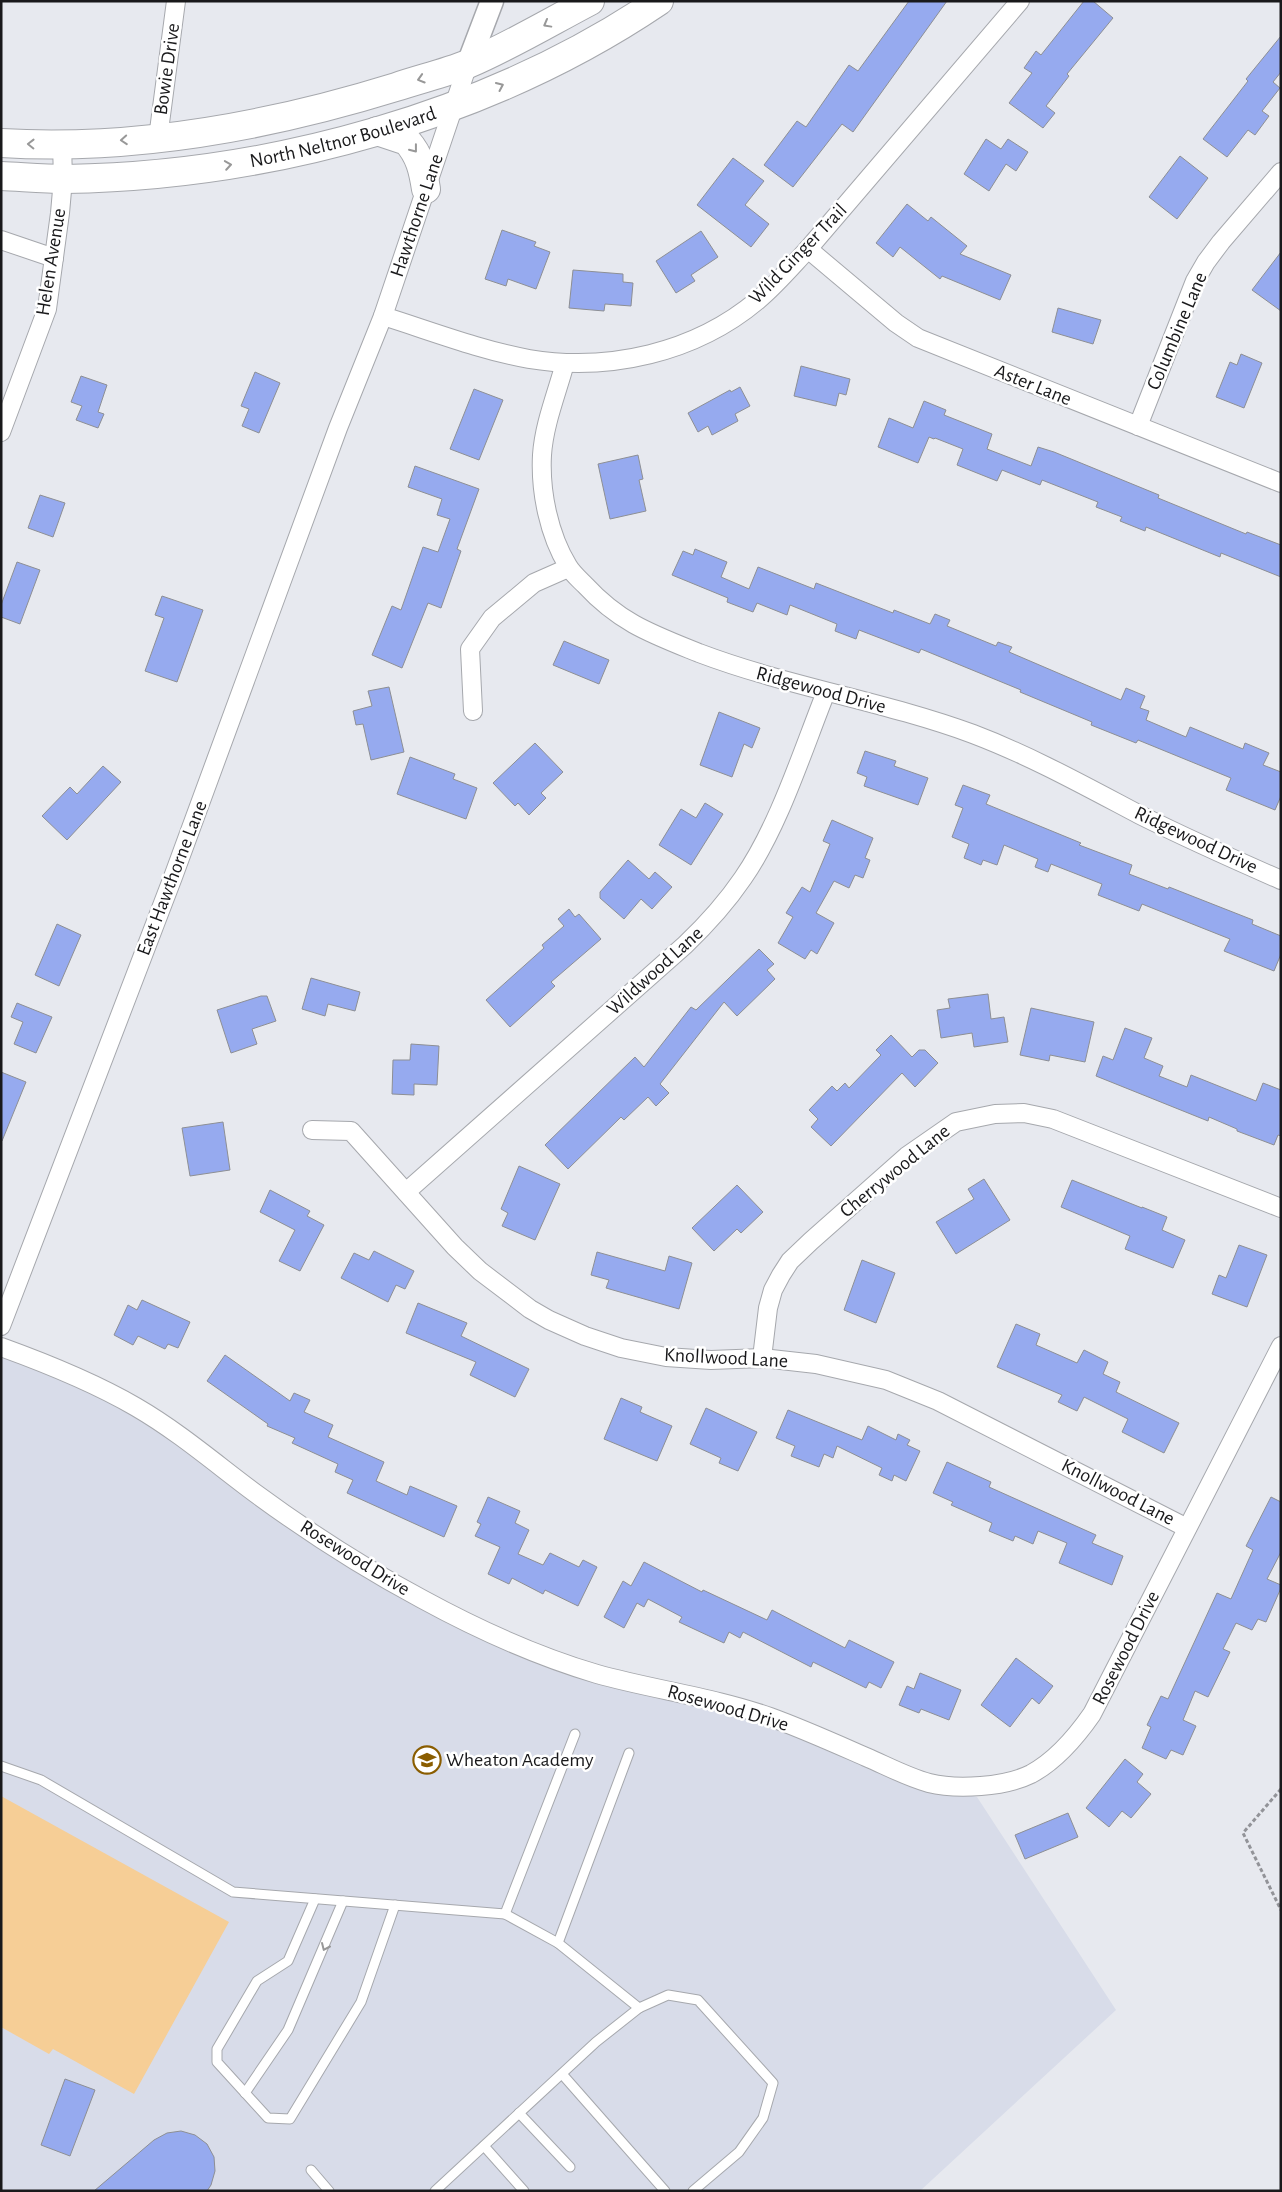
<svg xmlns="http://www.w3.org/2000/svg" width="1282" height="2192" viewBox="0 0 1282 2192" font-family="'Alegreya Sans',sans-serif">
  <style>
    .built { fill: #d8dce9 }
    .green { fill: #f6ce96 }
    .building { fill: #96aaef; stroke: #8d8f94 }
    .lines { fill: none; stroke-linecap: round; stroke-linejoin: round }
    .service-casing { stroke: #a6a8ad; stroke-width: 11 }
    .minor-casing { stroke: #a6a8ad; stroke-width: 20 }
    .tertiary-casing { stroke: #a6a8ad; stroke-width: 25 }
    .primary-casing { stroke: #a6a8ad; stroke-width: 30 }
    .path { stroke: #929398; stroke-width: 3; stroke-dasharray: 4 2.5; stroke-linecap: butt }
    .service { stroke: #fff; stroke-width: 9 }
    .minor { stroke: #fff; stroke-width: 18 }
    .tertiary { stroke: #fff; stroke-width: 22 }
    .primary { stroke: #fff; stroke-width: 28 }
    .oneway { stroke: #989898 }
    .labels { text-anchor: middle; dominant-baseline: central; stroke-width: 5; stroke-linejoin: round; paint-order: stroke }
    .street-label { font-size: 20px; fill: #19191b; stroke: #fff }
    .poi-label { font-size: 20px; fill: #19191b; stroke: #fff; text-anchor: start }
  </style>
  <rect width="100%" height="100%" fill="#e7e9ef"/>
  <!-- built -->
  <polygon class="built" points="1,1355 75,1381 157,1428 521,1656 636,1693 722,1709 810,1742 890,1776 977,1797 1116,2010 920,2191 1,2191"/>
  <!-- green -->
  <polygon class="green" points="1,1796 229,1922 134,2094 53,2049 49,2054 1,2027"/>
  <!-- building -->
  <g class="building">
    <polygon points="909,1 947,1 853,132 842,124 793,187 764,165 797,121 806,127 849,65 858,71"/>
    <polygon points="1084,1 1093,1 1113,18 1067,74 1069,76 1046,106 1055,113 1043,128 1009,103 1032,73 1024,68 1036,51 1041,55"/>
    <polygon points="1281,36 1281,72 1273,82 1280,88 1262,111 1269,116 1255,135 1248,130 1227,157 1203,139 1248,81 1246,79"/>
    <polygon points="986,139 1001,149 1008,139 1028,152 1016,171 1006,164 989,191 964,174"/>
    <polygon points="1180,156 1208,178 1177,219 1149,197"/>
    <polygon points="733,158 764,181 745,205 769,224 751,247 697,205"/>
    <polygon points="907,204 928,221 931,217 967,246 960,254 1011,275 1000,300 942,276 940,279 900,247 893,257 876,243"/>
    <polygon points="502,230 536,242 534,246 550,252 536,289 508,279 506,286 485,279"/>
    <polygon points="701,231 718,257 691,275 695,281 676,293 656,261"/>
    <polygon points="1281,252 1281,311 1252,290"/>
    <polygon points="573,270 623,274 623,282 633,283 631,306 605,304 604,311 569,308"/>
    <polygon points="1058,308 1101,320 1093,344 1052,332"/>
    <polygon points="1241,354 1262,363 1244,408 1216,397 1230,362 1237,365"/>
    <polygon points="801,366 850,379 846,395 839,393 836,406 794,396"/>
    <polygon points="255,372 280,383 259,433 242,426 249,409 241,406"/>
    <polygon points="81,376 107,385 98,412 104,414 98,428 76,420 82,406 71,402"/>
    <polygon points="740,387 750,406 735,414 738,421 712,435 708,426 698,432 688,413 730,390 731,392"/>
    <polygon points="474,389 503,400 479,460 450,449"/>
    <polygon points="924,401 946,410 944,415 992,434 987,449 1031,466 1038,447 1054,452 1159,495 1158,498 1246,534 1247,532 1281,545 1281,577 1221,553 1220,557 1146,527 1145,531 1120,521 1122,517 1096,507 1098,502 1042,480 1040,485 1002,470 997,481 957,465 963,449 935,438 934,439 929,437 918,463 878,447 889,418 913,428"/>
    <polygon points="638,455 643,479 639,480 646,511 610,519 598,464"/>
    <polygon points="415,466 479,489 457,549 461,551 441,608 428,603 402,668 372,655 392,606 401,610 423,547 438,552 450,519 437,515 442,499 408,487"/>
    <polygon points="40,495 65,503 53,537 28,528"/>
    <polygon points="695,549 727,562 721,577 749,589 758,567 814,589 816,583 893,613 894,610 930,624 935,614 950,620 947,626 996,646 998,642 1012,647 1009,652 1121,700 1126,688 1145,696 1140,708 1149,711 1146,720 1186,737 1190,727 1243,749 1245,743 1269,753 1263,765 1281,772 1281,796 1275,810 1226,790 1231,778 1138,740 1136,743 1091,725 1092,722 1020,692 1021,690 921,649 919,653 859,630 856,639 835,631 837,624 790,605 787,615 757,603 753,612 727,602 728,598 672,575 683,551 693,555"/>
    <polygon points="17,562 40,570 20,624 1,617 1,605"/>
    <polygon points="162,596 203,610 177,682 145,671 164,618 155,615"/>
    <polygon points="564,641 609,660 599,684 553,665"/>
    <polygon points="389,687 404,752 371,760 363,724 356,725 353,711 372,706 368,691"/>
    <polygon points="719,712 760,728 752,748 744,744 732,777 700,765"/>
    <polygon points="535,743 563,772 541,793 546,798 529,815 518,803 515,806 493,783"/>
    <polygon points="865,751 896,761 894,766 928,778 918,805 864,786 867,777 857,773"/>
    <polygon points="410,757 455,774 453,779 477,788 466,819 397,794"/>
    <polygon points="103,766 121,782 67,840 42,816 70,787 77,794"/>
    <polygon points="963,785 990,795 986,804 1081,843 1079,845 1132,865 1129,874 1168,889 1169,887 1253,920 1252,924 1281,936 1281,954 1274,971 1224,951 1230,939 1142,904 1139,911 1098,895 1102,884 1051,864 1048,872 1035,867 1038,859 1004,845 997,865 983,860 981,865 964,858 969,844 952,837 963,808 955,805"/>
    <polygon points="705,803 723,814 691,865 659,845 681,809 696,818"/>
    <polygon points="832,820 873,838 865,858 870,860 863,878 855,875 849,888 834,881 816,913 834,923 817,954 811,950 805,959 778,943 793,917 786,913 802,887 810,892 830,844 823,841"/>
    <polygon points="628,860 649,879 655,872 672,887 652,909 641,899 624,919 600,898 600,892"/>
    <polygon points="569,909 575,917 579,914 601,939 551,982 555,986 510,1027 486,1000 544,948 542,945 564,926 558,919"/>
    <polygon points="57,924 81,935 59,986 35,975"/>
    <polygon points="759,949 774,964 767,970 775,979 737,1016 724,1002 660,1084 669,1093 656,1106 648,1097 624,1120 621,1117 568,1169 545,1145 635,1057 644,1067 691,1007 696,1010"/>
    <polygon points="311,978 360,992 355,1011 328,1004 325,1016 302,1009"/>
    <polygon points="988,994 991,1019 1004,1017 1008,1042 974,1047 972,1033 941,1038 937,1010 950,1008 948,999"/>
    <polygon points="261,996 267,996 276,1021 252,1029 257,1044 231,1053 217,1010"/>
    <polygon points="17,1003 52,1017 36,1053 14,1044 23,1022 11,1017"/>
    <polygon points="1031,1008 1094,1022 1085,1062 1050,1055 1049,1061 1020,1055"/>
    <polygon points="1125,1028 1152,1038 1144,1058 1163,1066 1159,1076 1187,1087 1191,1075 1256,1101 1263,1083 1281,1090 1281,1136 1278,1135 1274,1145 1237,1131 1237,1129 1209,1117 1208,1121 1096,1076 1103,1056 1113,1060"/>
    <polygon points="891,1035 912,1057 919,1050 925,1050 938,1063 915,1087 902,1073 831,1146 811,1127 818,1119 809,1110 832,1086 837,1091 845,1083 849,1088 881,1055 876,1050"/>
    <polygon points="411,1044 439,1046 437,1085 414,1084 414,1095 392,1094 393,1060 410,1060"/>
    <polygon points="1,1072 26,1082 2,1141 1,1141"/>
    <polygon points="223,1122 230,1170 190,1176 182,1128"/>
    <polygon points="519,1166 560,1184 535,1240 502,1226 508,1213 501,1209"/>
    <polygon points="984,1179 1010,1220 956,1254 936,1222 974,1199 968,1189"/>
    <polygon points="1072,1180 1142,1208 1142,1207 1167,1217 1162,1230 1185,1240 1173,1268 1125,1249 1130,1236 1061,1207"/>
    <polygon points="737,1185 763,1212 741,1233 737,1229 714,1251 692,1228"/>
    <polygon points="270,1190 310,1211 307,1216 324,1225 300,1271 279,1261 295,1230 260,1212"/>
    <polygon points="1239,1245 1267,1255 1247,1307 1212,1294 1219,1275 1226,1278"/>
    <polygon points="374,1251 414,1271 405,1289 396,1285 388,1302 341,1278 354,1253 369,1260"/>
    <polygon points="597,1252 665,1271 669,1256 692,1263 679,1309 606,1288 609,1280 591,1275"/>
    <polygon points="862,1260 895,1273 876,1323 844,1310"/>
    <polygon points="142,1300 190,1322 178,1348 168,1344 165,1349 138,1336 133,1345 114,1335 128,1305 137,1310"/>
    <polygon points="418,1303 467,1323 461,1336 529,1369 515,1397 470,1375 476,1362 406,1333"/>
    <polygon points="1016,1324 1040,1334 1036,1345 1077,1363 1084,1350 1108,1362 1103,1374 1120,1382 1116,1392 1179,1423 1164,1453 1122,1432 1128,1419 1084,1397 1077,1411 1058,1402 1062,1395 997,1367"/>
    <polygon points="225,1355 290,1401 294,1393 310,1400 304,1412 333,1425 328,1437 384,1462 376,1481 407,1495 410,1486 457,1506 444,1537 347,1493 353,1480 335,1472 338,1464 292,1443 295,1438 267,1426 268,1424 207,1381"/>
    <polygon points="621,1398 642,1407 640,1412 672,1426 657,1461 604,1439"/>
    <polygon points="706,1408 757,1432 738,1471 719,1463 721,1458 690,1444"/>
    <polygon points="788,1410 862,1440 868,1426 896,1440 898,1434 910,1440 907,1445 920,1451 906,1481 894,1475 892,1481 879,1475 882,1468 837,1446 833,1458 824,1454 819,1467 791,1456 795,1446 776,1438"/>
    <polygon points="947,1462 991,1482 989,1487 1096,1535 1092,1543 1123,1556 1112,1585 1059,1563 1067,1543 1038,1531 1033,1544 1015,1536 1013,1541 989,1531 992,1523 951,1505 953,1502 933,1493"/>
    <polygon points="488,1497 520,1511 515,1523 529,1530 518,1554 543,1565 550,1553 579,1567 583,1560 597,1567 578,1606 545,1590 543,1594 512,1578 509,1584 488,1574 500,1547 475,1536 481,1524 477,1522"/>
    <polygon points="1271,1497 1281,1502 1281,1552 1267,1579 1281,1585 1281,1588 1266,1622 1258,1619 1252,1630 1236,1623 1223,1649 1230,1652 1208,1697 1195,1691 1183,1720 1196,1726 1183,1755 1171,1750 1166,1759 1142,1748 1151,1727 1147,1725 1161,1696 1168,1699 1217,1593 1231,1599 1253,1550 1246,1546"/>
    <polygon points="644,1562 702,1592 703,1590 767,1620 772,1610 845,1648 849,1640 894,1662 881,1688 869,1682 866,1688 813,1662 811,1667 743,1632 740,1638 729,1632 724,1643 679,1622 682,1617 648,1599 644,1607 637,1603 624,1628 604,1617 623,1581 631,1586"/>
    <polygon points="1016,1658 1053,1686 1039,1704 1032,1698 1010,1727 981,1705"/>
    <polygon points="920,1673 961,1690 949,1720 921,1709 919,1713 899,1705 907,1686 914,1689"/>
    <polygon points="1125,1759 1143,1774 1137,1782 1151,1794 1131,1818 1122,1811 1109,1827 1086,1808"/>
    <polygon points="1068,1813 1078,1837 1025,1859 1015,1835"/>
    <polygon points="65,2079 95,2090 70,2156 41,2145"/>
    <polygon points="181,2131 195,2135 207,2144 214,2157 215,2171 211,2185 207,2191 94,2191 154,2140 167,2133"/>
  </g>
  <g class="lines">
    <!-- service casing -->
    <g class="service-casing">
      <g id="service">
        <polyline points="1,1766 41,1780 233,1892 505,1914 558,1943 639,2008 596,2042 435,2191"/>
        <polyline points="315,1899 288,1961 257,1981 217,2049 217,2062 268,2118 290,2119 361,2002 395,1905"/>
        <polyline points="505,1914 575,1734"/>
        <polyline points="558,1943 629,1753"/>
        <polyline points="639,2008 668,1995 698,2000 773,2083 763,2118 739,2152 693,2191"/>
        <polyline points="562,2074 665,2191"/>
        <polyline points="245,2093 288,2030 343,1901"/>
        <polyline points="519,2113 570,2167"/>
        <polyline points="484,2146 524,2191"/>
        <polyline points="311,2170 329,2191"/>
      </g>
    </g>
    <!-- minor casing -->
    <g class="minor-casing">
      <g id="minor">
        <polyline points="158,138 176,1"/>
        <polyline points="1,240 54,258"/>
        <polyline points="808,249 896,323 918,338 1281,483"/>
        <path d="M383,316C431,331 480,350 529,359C609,372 695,353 758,300C776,285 792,266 808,249L1020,1"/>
        <path d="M565,363C557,393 544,424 542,455C540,492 549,535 568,566C572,573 579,579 585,585C620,623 652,634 699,653C789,687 883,701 973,734C1031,756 1085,786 1140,815C1186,838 1233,859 1281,880"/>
        <polyline points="1138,426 1195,281 1206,262 1221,242 1281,172"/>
        <polyline points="1,432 47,309 60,213 63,179 62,144"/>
        <polyline points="473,711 470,649 492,618 534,583 568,568"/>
        <polyline points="312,1130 351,1131 455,1247 480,1271 530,1309 549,1320 585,1336 621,1348 666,1357 711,1360 762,1358 816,1364 886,1380 938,1401 1187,1528"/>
        <path d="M406,1192L685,945C707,924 726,903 743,878C779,826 802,752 826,692"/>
        <path id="s1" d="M1,1326L173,877L338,428L383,316L468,64"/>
        <path d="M1,1347C48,1364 93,1382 136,1407C179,1432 216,1464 255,1493C308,1532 364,1568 422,1599C477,1629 536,1656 597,1674C654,1690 714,1697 770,1717C803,1729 834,1743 866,1757C887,1766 907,1777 929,1783C957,1790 1005,1787 1031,1774C1057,1760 1076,1737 1092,1714L1281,1346"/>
        <polyline points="762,1358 768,1308 773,1290 781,1275 790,1261 811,1241 907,1156 956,1122 995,1114 1024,1113 1053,1119 1281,1208"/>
      </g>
    </g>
    <!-- tertiary casing -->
    <g class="tertiary-casing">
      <polyline id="tertiary" points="468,64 492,1"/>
    </g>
    <!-- primary casing -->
    <g class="primary-casing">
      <g id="primary">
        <path d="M377,131L407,141C420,156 423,170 426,189"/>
        <path d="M1,143C134,151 270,126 396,87C420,79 445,73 468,64C510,46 550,22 590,1"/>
        <path id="s2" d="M1,176C23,177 44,179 65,179C270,176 489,116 659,1"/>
      </g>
    </g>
    <!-- path -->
    <polyline class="path" points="1281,1789 1243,1833 1281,1910"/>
    <!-- service -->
    <use href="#service" class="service"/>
    <!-- minor -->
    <use href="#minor" class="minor"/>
    <!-- tertiary -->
    <use href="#tertiary" class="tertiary"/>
    <!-- primary -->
    <use href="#primary" class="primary"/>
  </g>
  <!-- one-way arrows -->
  <defs><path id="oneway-chevron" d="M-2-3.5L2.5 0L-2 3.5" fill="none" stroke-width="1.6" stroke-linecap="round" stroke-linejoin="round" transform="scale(1.25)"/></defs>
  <g class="oneway">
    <use href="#oneway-chevron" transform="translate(547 24) rotate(151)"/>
    <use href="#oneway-chevron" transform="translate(421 79) rotate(163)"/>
    <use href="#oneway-chevron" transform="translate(500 86) rotate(-24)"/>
    <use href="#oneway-chevron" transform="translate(124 140) rotate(176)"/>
    <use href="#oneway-chevron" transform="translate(31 144) rotate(-179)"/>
    <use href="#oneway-chevron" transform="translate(414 149) rotate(52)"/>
    <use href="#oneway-chevron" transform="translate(228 165) rotate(-9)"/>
    <use href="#oneway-chevron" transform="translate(325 1947) rotate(114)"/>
  </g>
  <!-- icons -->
  <defs>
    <g id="school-ring" transform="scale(1.4375)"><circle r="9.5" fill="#fff" stroke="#8a5d00" stroke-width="1.5"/><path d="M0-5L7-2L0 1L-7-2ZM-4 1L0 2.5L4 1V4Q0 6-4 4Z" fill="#8a5d00"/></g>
  </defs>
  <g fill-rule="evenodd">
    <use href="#school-ring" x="427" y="1760"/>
  </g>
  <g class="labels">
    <!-- street labels -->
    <g class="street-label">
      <text transform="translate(167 69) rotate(-82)">Bowie Drive</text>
      <text stroke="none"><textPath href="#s2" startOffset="346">North Neltnor Boulevard</textPath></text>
      <text stroke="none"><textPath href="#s1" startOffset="1186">Hawthorne Lane</textPath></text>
      <text transform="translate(798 254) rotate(-46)">Wild Ginger Trail</text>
      <text transform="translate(51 262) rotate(-81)">Helen Avenue</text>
      <text transform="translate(1177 331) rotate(-67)">Columbine Lane</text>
      <text transform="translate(1033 385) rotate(22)">Aster Lane</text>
      <text transform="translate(821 690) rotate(15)">Ridgewood Drive</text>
      <text transform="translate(1196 840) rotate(25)">Ridgewood Drive</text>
      <text transform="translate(172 878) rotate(-69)">East Hawthorne Lane</text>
      <text transform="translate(655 971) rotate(-42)">Wildwood Lane</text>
      <text transform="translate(895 1171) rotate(-39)">Cherrywood Lane</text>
      <text transform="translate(726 1358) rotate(3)">Knollwood Lane</text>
      <text transform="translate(1118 1492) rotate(27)">Knollwood Lane</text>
      <text transform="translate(355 1558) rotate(32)">Rosewood Drive</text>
      <text transform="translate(1126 1648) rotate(-63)">Rosewood Drive</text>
      <text transform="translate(728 1708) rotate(16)">Rosewood Drive</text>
    </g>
    <!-- poi labels -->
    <g class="poi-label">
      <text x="446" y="1760">Wheaton Academy</text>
    </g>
  </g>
  <!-- border -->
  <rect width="1282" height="2192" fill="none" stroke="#19191b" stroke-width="5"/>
</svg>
